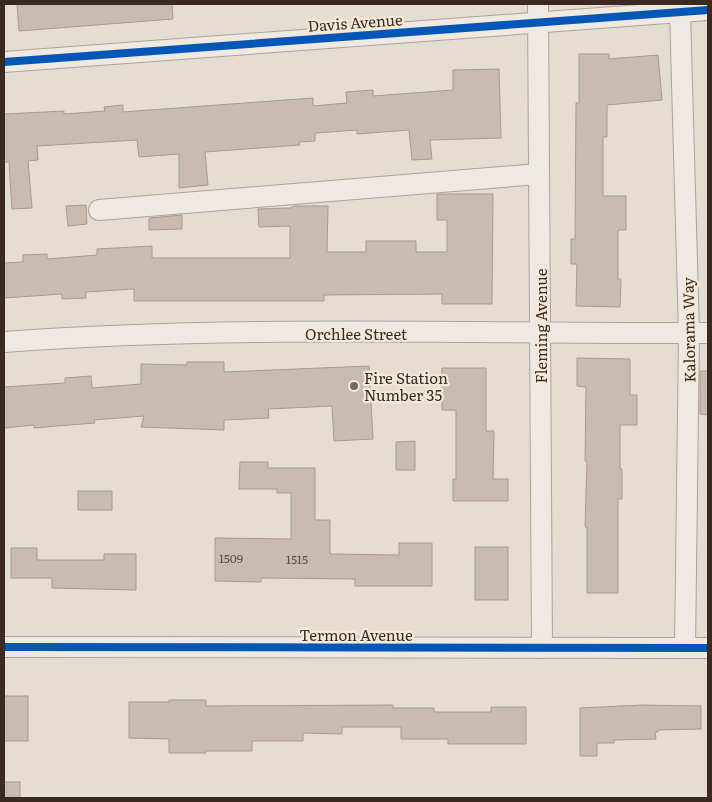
<svg xmlns="http://www.w3.org/2000/svg" width="712" height="802" viewBox="0 0 712 802" font-family="Literata,serif">
  <style>
    .building { fill: #c9bbb2; stroke: #a69990 }
    .lines { fill: none; stroke-linecap: round; stroke-linejoin: round }
    .minor-casing { stroke: #aba39a; stroke-width: 22 }
    .minor { stroke: #eee9e3; stroke-width: 20 }
    .cycleway-casing { stroke: #f4e9d9; stroke-width: 11 }
    .cycleway { stroke: #0057b8; stroke-width: 8 }
    .poi-dot { fill: #76695f; stroke: #f4e9d9; stroke-width: 2 }
    .labels { text-anchor: middle; dominant-baseline: central; stroke-width: 4.5; stroke-linejoin: round; paint-order: stroke }
    .number-label { font-size: 12px; fill: #5e4e45 }
    .street-label { font-size: 15px; fill: #3a2a21; stroke: #f4e9d9 }
    .poi-label { font-size: 15px; fill: #3a2a21; stroke: #f4e9d9; text-anchor: start }
  </style>
  <rect width="100%" height="100%" fill="#e5ddd1"/>
  <!-- building -->
  <g class="building">
    <polygon points="17,4 172,4 173,19 19,31"/>
    <polygon points="579,54 609,54 609,59 658,55 662,100 607,105 607,137 603,137 603,196 626,196 626,230 618,230 618,279 621,279 620,307 576,306 577,264 571,264 571,239 575,239 576,103 579,103"/>
    <polygon points="499,69 501,138 430,140 432,159 412,160 409,130 357,134 357,130 315,133 315,141 299,142 300,145 205,152 208,185 179,188 179,154 139,157 137,140 37,146 38,160 28,161 32,208 12,209 9,162 4,162 4,114 64,111 64,114 105,111 104,107 123,105 123,112 313,98 313,106 347,103 346,92 373,90 373,96 453,90 453,70"/>
    <polygon points="437,194 493,194 492,304 442,304 442,294 324,295 324,301 134,301 134,289 86,292 86,298 62,299 62,294 4,298 4,263 23,262 23,255 47,254 47,259 97,255 97,249 152,246 152,258 290,258 290,226 259,227 258,209 291,208 293,206 328,206 327,252 366,252 366,241 416,241 416,252 447,252 447,220 437,220"/>
    <polygon points="86,205 87,224 68,226 66,206"/>
    <polygon points="182,215 182,229 149,230 149,218"/>
    <polygon points="577,358 630,359 630,395 637,395 637,425 620,425 620,469 622,469 622,499 618,499 618,593 587,593 587,527 585,527 587,461 585,461 586,387 577,386"/>
    <polygon points="187,362 224,362 224,372 369,366 373,439 334,441 332,406 268,409 269,418 224,420 224,430 141,427 144,416 94,420 95,423 57,426 34,428 34,425 4,428 4,387 65,383 65,378 91,376 92,388 141,384 141,364 187,365"/>
    <polygon points="442,368 486,368 486,431 494,431 493,479 508,479 508,501 453,501 453,479 456,479 456,410 442,410"/>
    <polygon points="700,371 708,371 708,415 700,414"/>
    <polygon points="415,441 415,470 396,470 396,442"/>
    <polygon points="240,462 268,462 268,468 315,468 315,520 330,520 330,554 399,555 399,543 432,543 432,586 355,586 355,579 261,578 261,582 215,581 215,538 291,539 291,493 277,493 277,489 239,489"/>
    <rect x="78" y="491" width="34" height="19"/>
    <rect x="475" y="547" width="33" height="53"/>
    <polygon points="11,548 37,548 37,560 104,560 104,554 136,554 136,590 52,588 52,578 11,578"/>
    <rect x="4" y="696" width="24" height="45"/>
    <polygon points="169,700 206,700 206,706 393,705 393,708 434,708 434,712 491,712 491,707 526,707 526,744 448,744 448,739 401,739 401,727 342,727 342,734 303,733 303,741 252,741 252,751 206,751 206,753 169,753 169,739 129,738 129,702 169,702"/>
    <polygon points="642,705 701,706 701,729 658,730 658,732 655,732 656,739 614,740 614,743 597,743 597,756 580,756 580,708"/>
    <rect x="4" y="782" width="16" height="16"/>
  </g>
  <g class="lines">
    <!-- minor casing -->
    <g class="minor-casing">
      <g id="minor">
        <polyline points="538,4 542,648"/>
        <polyline points="680,12 689,333 685,648"/>
        <polyline points="4,62 708,10"/>
        <polyline points="99,210 539,174"/>
        <path d="M4,342C238,325 474,334 708,333"/>
        <polyline points="4,647 708,648"/>
      </g>
    </g>
    <!-- minor -->
    <use href="#minor" class="minor"/>
    <!-- cycleway casing -->
    <g class="cycleway-casing">
      <g id="cycleway">
        <polyline points="4,62 708,10"/>
        <polyline points="4,647 708,648"/>
      </g>
    </g>
    <!-- cycleway -->
    <use href="#cycleway" class="cycleway"/>
  </g>
  <!-- markers -->
  <circle class="poi-dot" cx="354" cy="386" r="5"/>
  <g class="labels">
    <!-- number labels -->
    <g class="number-label">
      <text x="231" y="558">1509</text>
      <text x="297" y="559">1515</text>
    </g>
    <!-- street labels -->
    <g class="street-label">
      <text transform="translate(355 22) rotate(-4)">Davis Avenue</text>
      <text transform="translate(540 326) rotate(-90)">Fleming Avenue</text>
      <text transform="translate(688 330) rotate(-91)">Kalorama Way</text>
      <text x="356" y="333">Orchlee Street</text>
      <text x="356" y="634">Termon Avenue</text>
    </g>
    <!-- poi labels -->
    <g class="poi-label">
      <text x="364" y="377">Fire Station<tspan x="364" dy="17">Number 35</tspan></text>
    </g>
  </g>
  <!-- border -->
  <rect width="712" height="802" fill="none" stroke="#3a2a21" stroke-width="10"/>
</svg>
